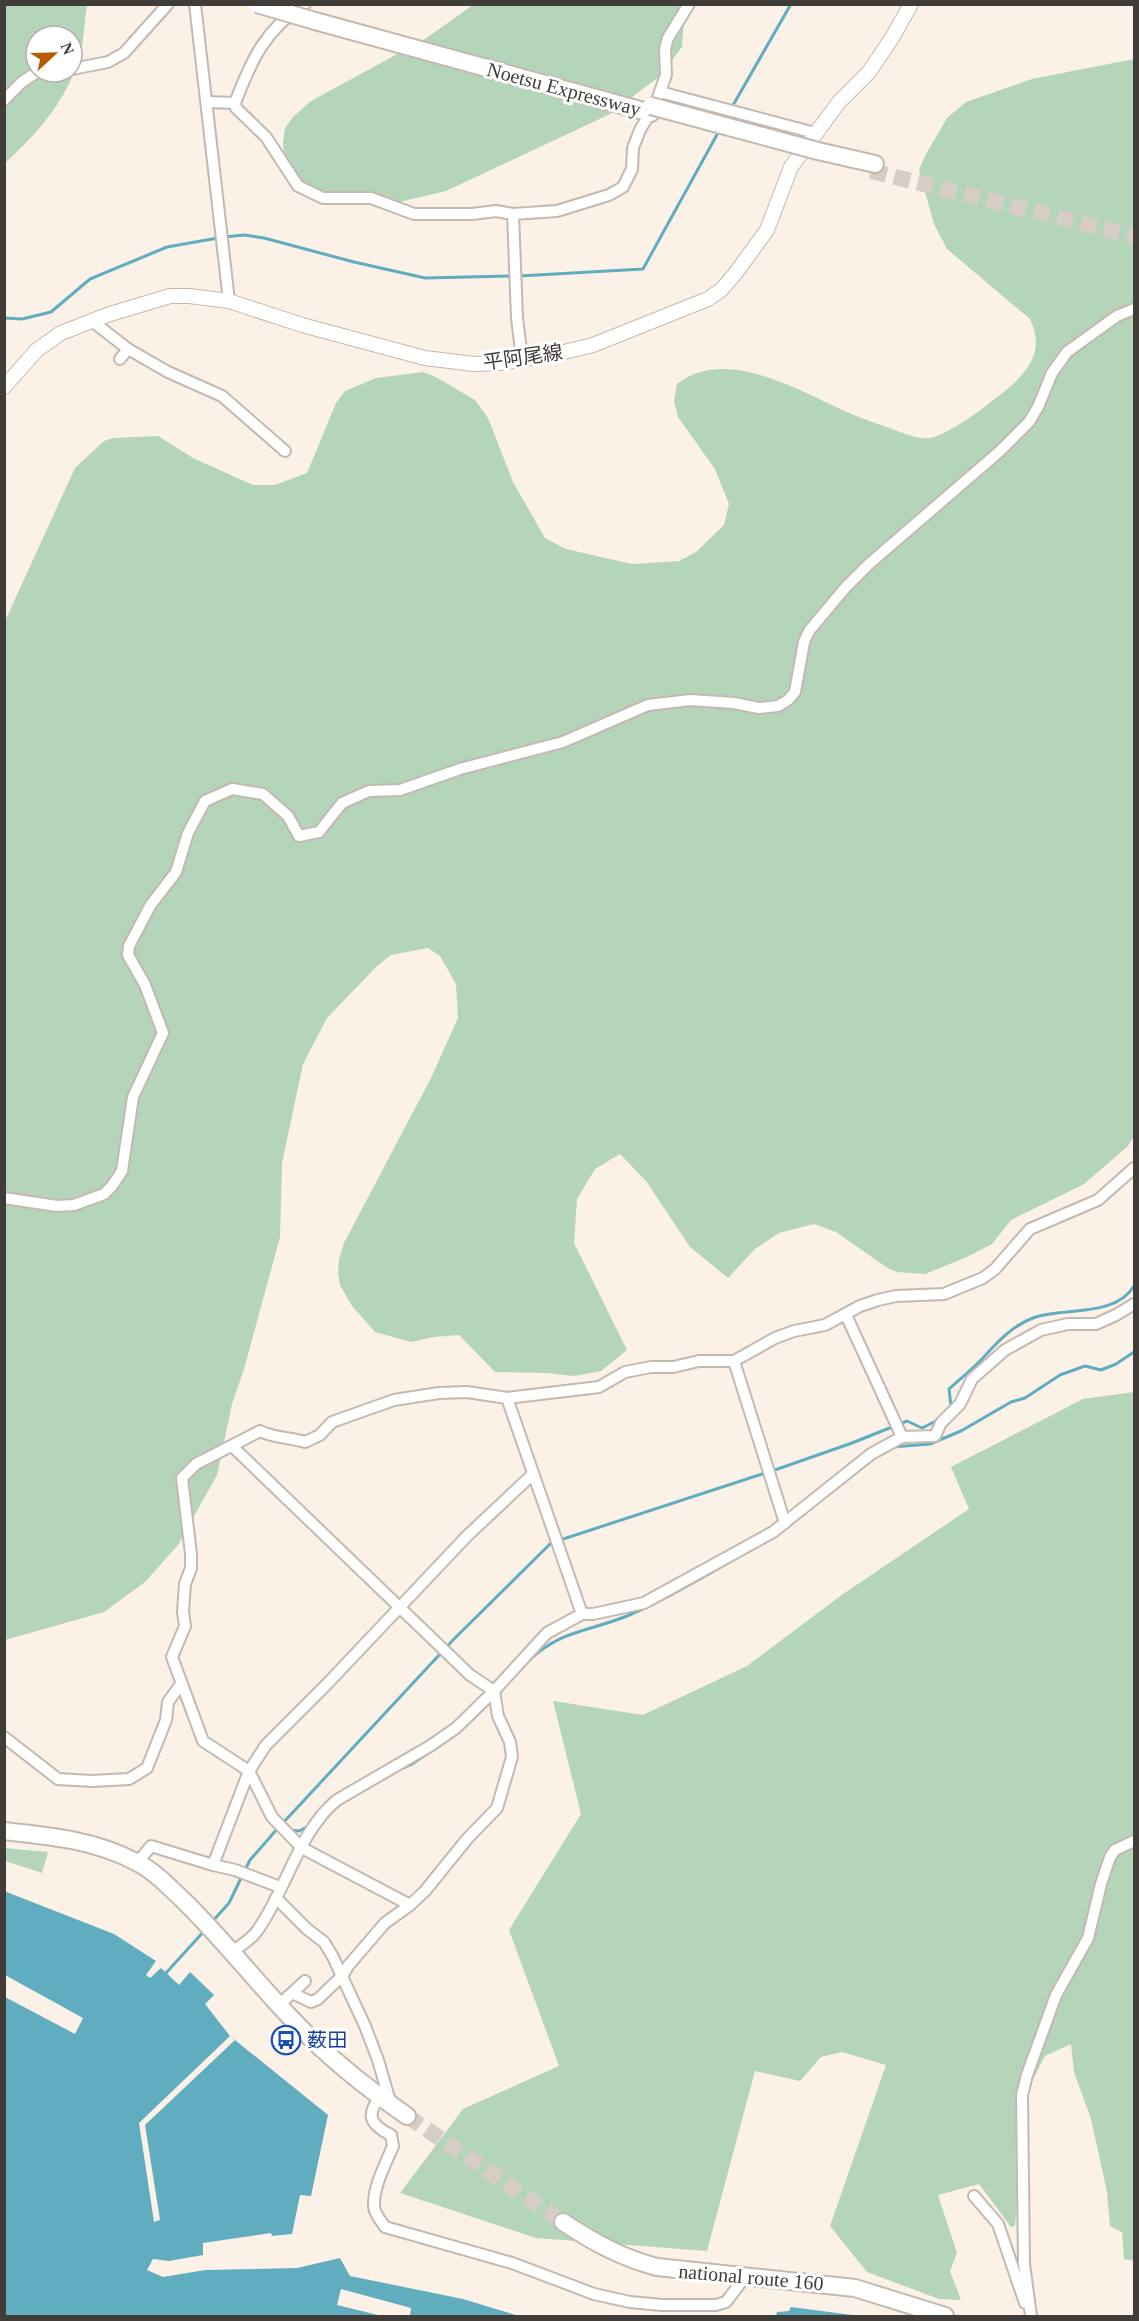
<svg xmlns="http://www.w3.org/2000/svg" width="1139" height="2321" viewBox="0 0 1139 2321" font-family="'Times New Roman','Noto Sans JP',serif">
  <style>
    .green { fill: #b4d5b9; fill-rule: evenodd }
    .water { fill: #61adc0 }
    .pier { fill: #fbf1e7 }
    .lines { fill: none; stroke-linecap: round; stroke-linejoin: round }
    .stream { stroke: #61adc0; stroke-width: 3 }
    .highway-tunnel { stroke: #d6cdc4; stroke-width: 16; stroke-dasharray: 16 8; stroke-linecap: butt }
    .minor-casing { stroke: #c3b9b0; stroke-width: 14 }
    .major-casing { stroke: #c3b9b0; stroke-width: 16 }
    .highway-casing { stroke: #c3b9b0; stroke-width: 20 }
    .minor { stroke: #fff; stroke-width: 10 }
    .major { stroke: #fff; stroke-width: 14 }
    .highway { stroke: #fff; stroke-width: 16 }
    .highway-bridge-casing { stroke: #c3b9b0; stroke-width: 20; stroke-linecap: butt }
    .highway-bridge { stroke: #fff; stroke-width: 16 }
    .labels { text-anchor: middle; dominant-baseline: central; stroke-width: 6; stroke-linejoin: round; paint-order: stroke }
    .street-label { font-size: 20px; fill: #403c38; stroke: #fff }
    .transit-label { font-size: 20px; fill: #164399; stroke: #fff; text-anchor: start }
  </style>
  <rect width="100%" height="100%" fill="#fbf1e7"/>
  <!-- green -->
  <g class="green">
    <path d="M5,5H87C84,22 84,43 79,59C66,101 36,135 5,163ZM36,36H72V72H36Z"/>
    <polygon points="473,5 685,5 682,47 660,76 608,115 446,191 395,203 322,196 292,176 285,163 283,143 285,128 293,117 311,101 425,39"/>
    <path d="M1134,59V1136L1128,1146L1084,1184L1011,1220L992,1244L967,1257L925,1274L897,1272L889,1269L836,1232L814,1224L779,1233L755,1249L728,1278L690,1247L646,1181L620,1154L595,1169L577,1199L574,1243L627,1350L601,1371L574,1376L547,1373L495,1372L459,1335L434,1337L411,1342L375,1332L352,1306L340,1285L338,1272L339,1259L344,1243L431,1078L458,1018L456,984L440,956L428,948L391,955L377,966L327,1018L303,1064L282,1163L280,1237L244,1369L232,1404L217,1475L178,1545L145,1582L104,1612L5,1640V621L75,468L104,441L113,438L158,436L193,458L253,485H275L307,473L336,403L345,391L376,378L423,372L434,376L475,400L488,418L513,482L545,538L566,549L632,564L679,561L696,552L724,525L729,504L715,469L678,417L674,401L677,384C729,344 805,395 856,416C866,420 876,423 886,427C899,431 917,440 930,438C950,435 999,397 1014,383C1035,363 1042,345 1030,319L947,249L934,224L919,170L926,154L947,118L966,102L1032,79Z"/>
    <polygon points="1134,1392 1134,2261 1124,2259 1122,2232 1110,2226 1107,2192 1091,2119 1074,2072 1071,2044 1045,2056 1028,2089 1015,2226 1011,2227 979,2184 938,2195 957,2253 950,2271 961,2300 939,2299 867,2272 830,2226 886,2065 842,2052 821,2057 800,2081 755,2071 707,2251 536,2238 400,2193 463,2109 559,2066 509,1930 581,1814 553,1701 643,1715 747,1666 843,1594 969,1509 951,1467 1083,1399"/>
    <polygon points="4,1848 48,1852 42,1873 5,1861"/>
  </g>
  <!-- water -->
  <g class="water">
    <polygon points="4,1891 114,1934 156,1961 146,1975 150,1978 161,1968 179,1985 190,1972 214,1995 205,2004 230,2036 328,2115 311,2196 300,2195 292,2234 272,2236 271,2233 203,2243 203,2255 169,2261 153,2259 147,2270 163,2277 205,2270 297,2268 340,2258 350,2276 463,2299 519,2316 5,2316"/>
    <polygon points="791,2307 860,2316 776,2316 777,2312 789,2311"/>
  </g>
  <!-- pier -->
  <g class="pier">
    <polygon points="5,1975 83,2018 75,2034 5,1997"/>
    <polygon points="230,2036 235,2040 145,2125 160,2220 154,2222 139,2123"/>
    <polygon points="341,2289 411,2308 410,2316 382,2316 337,2305"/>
  </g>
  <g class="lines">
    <!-- stream -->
    <g class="stream">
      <polyline points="732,107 791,4"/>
      <polyline points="224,237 244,235 264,238 354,262 425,278 512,276"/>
      <polyline points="519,276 643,269 719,131"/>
      <polyline points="4,318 22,319 51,312 90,279 167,247 218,238"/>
      <path d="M951,1406L949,1389C959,1380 970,1371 980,1361C995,1345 1011,1326 1033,1318C1062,1307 1115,1318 1134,1286"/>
      <polyline points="892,1447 930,1444 961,1431 1011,1402 1025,1398 1060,1375 1085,1366 1101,1370 1116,1364 1134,1352"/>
      <polyline points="772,1471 852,1443 907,1421 922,1428 938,1420"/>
      <polyline points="789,1525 878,1455"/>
      <path d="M528,1661C561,1630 587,1632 627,1616C664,1600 698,1580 733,1560"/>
      <polyline points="472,1720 482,1710"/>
      <polyline points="398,1770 412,1764 431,1751"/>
      <polyline points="282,1824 454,1639 551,1543 765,1473"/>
      <polyline points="290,1830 299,1831 309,1826"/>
      <polyline points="245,1870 250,1860 278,1828"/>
      <polyline points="211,1923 229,1903 242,1876"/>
      <polyline points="166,1973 205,1930"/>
    </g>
    <!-- highway-tunnel -->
    <g class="highway-tunnel">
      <polyline points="871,171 1134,236"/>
      <polyline points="407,2116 563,2222"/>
    </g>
    <!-- minor casing -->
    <g class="minor-casing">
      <g id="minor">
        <polyline points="195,4 229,301"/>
        <path d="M305,4C265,29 251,61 235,103L236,108L266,137L298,186L323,198H371L414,214H472L496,211L513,214L557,211L609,195L623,187L632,169L633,148L640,130L656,103L666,75L665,49L668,38L689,4"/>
        <polyline points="72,69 108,62 124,53 168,4"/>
        <polyline points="660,92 815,133"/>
        <polyline points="4,100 22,82 37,72"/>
        <polyline points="207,102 235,103"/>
        <polyline points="513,214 517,318 522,359"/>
        <polyline points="92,321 128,349 168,372 222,396 285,451"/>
        <polyline points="120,359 128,349"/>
        <polyline points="4,1198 57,1206 74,1205 104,1194 112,1186 122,1171 133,1097 163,1033 145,985 128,955 129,946 150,906 176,872 188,833 205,801 232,789 263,794 288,816 299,836 319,832 342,803 369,791 400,790 460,769 563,742 648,705 690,700 734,703 759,708 778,706 788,700 795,692 804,642 809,631 845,588 869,564 1000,451 1029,422 1038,407 1052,373 1067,352 1117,316 1134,309"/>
        <polyline points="846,1315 902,1437"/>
        <polyline points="734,1361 785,1523"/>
        <polyline points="507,1398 582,1614"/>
        <polyline points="233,1447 470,1675 494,1691 498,1716 510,1742 512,1757 497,1808 467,1839 425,1891 410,1905 385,1923 348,1966 343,1975 318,1999 311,2002 292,1993 305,1981 279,2005"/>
        <polyline points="4,1737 58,1779 92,1781 129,1779 147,1768 166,1720 168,1702 181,1684"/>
        <polyline points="138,1862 151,1846 213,1865 235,1870 280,1887"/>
        <polyline points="213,1865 249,1771 266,1745 328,1683 467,1536 533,1474"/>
        <polyline points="276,1898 307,1929 324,1942 333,1957 365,2026 378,2060 391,2105"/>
        <path d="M410,1905L302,1848L272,1817L249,1771L203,1741L172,1657L185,1626L183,1612L185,1584L191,1568V1554L182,1478L196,1464L260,1431C270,1437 292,1438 305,1442L320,1435L332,1422L394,1400L439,1393L467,1392L507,1398L599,1387L625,1372L651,1367H673L699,1361H734L775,1338L794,1331L825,1325L860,1306L878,1300L896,1296L944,1294L983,1278L995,1269L1030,1229L1098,1200L1134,1168"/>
        <path d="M232,1952C241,1945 251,1940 257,1931C286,1891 298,1832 337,1800L430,1746L456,1728L494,1691L547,1633L582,1614H593L644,1603L773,1532L871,1454L902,1437L935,1436L941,1423L960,1404L972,1379L1005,1350L1041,1330L1068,1324H1096L1116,1315L1134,1304"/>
        <path d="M380,2097C365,2116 371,2125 391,2135L393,2146C386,2163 373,2187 374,2206C374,2213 381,2221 385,2227L512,2263L594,2294L630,2302L662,2305H716L726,2302L745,2277"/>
        <polyline points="974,2196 998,2224 1025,2303"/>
        <polyline points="1031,2316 1024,2264 1022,2095 1027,2075 1056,1995 1088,1938 1101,1884 1110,1857 1115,1850 1134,1841"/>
      </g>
    </g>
    <!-- major casing -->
    <g class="major-casing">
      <polyline id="major" points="4,387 37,350 61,333 107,315 170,296 189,296 229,301 302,325 425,358 474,364 501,363 560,353 593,345 708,299 721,290 735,274 767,230 791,167 839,102 869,72 892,38 911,4"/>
    </g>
    <!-- highway casing -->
    <g class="highway-casing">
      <g id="highway">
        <polyline points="315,21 651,113"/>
        <polyline points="818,151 875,164"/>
        <path d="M4,1831C50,1836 95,1840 136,1862C153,1870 168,1886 182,1899C220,1936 253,1978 289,2016C324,2054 365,2087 407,2116"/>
        <path d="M563,2222C593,2242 622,2258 657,2267L855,2288L945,2316"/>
      </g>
    </g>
    <!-- minor -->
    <use href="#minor" class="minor"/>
    <!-- major -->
    <use href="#major" class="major"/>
    <!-- highway -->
    <use href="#highway" class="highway"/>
    <!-- highway-bridge casing -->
    <g class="highway-bridge-casing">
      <g id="highway-bridge">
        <polyline points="257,4 315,21"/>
        <polyline points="651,106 818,151"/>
      </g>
    </g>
    <!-- highway-bridge -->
    <use href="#highway-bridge" class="highway-bridge"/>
  </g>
  <!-- icons -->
  <defs>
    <g id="bus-ring" transform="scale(1.5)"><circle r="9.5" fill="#fff" stroke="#1a4fb4" stroke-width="1.5"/><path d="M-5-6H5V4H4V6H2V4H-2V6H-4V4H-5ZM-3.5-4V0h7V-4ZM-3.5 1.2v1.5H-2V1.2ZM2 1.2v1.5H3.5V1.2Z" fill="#1a4fb4"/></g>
  </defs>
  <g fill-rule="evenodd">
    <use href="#bus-ring" x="286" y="2040"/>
  </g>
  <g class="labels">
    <!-- street labels -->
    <g class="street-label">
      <text transform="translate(564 89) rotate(15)">Noetsu Expressway</text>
      <text transform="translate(523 357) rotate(-8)">平阿尾線</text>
      <text transform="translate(751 2277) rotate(5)">national route 160</text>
    </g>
    <!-- transit labels -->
    <g class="transit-label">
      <text x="307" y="2040">薮田</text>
    </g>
  </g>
  <!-- border -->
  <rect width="1139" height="2321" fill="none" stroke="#403c38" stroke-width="12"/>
  <!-- north arrow -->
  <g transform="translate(54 54) rotate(68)"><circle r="28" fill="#ffffff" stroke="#b3b1af" stroke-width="1.5"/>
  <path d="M0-4.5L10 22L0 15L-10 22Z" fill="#b75b01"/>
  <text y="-9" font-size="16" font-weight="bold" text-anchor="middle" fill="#403c38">N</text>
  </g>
</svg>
